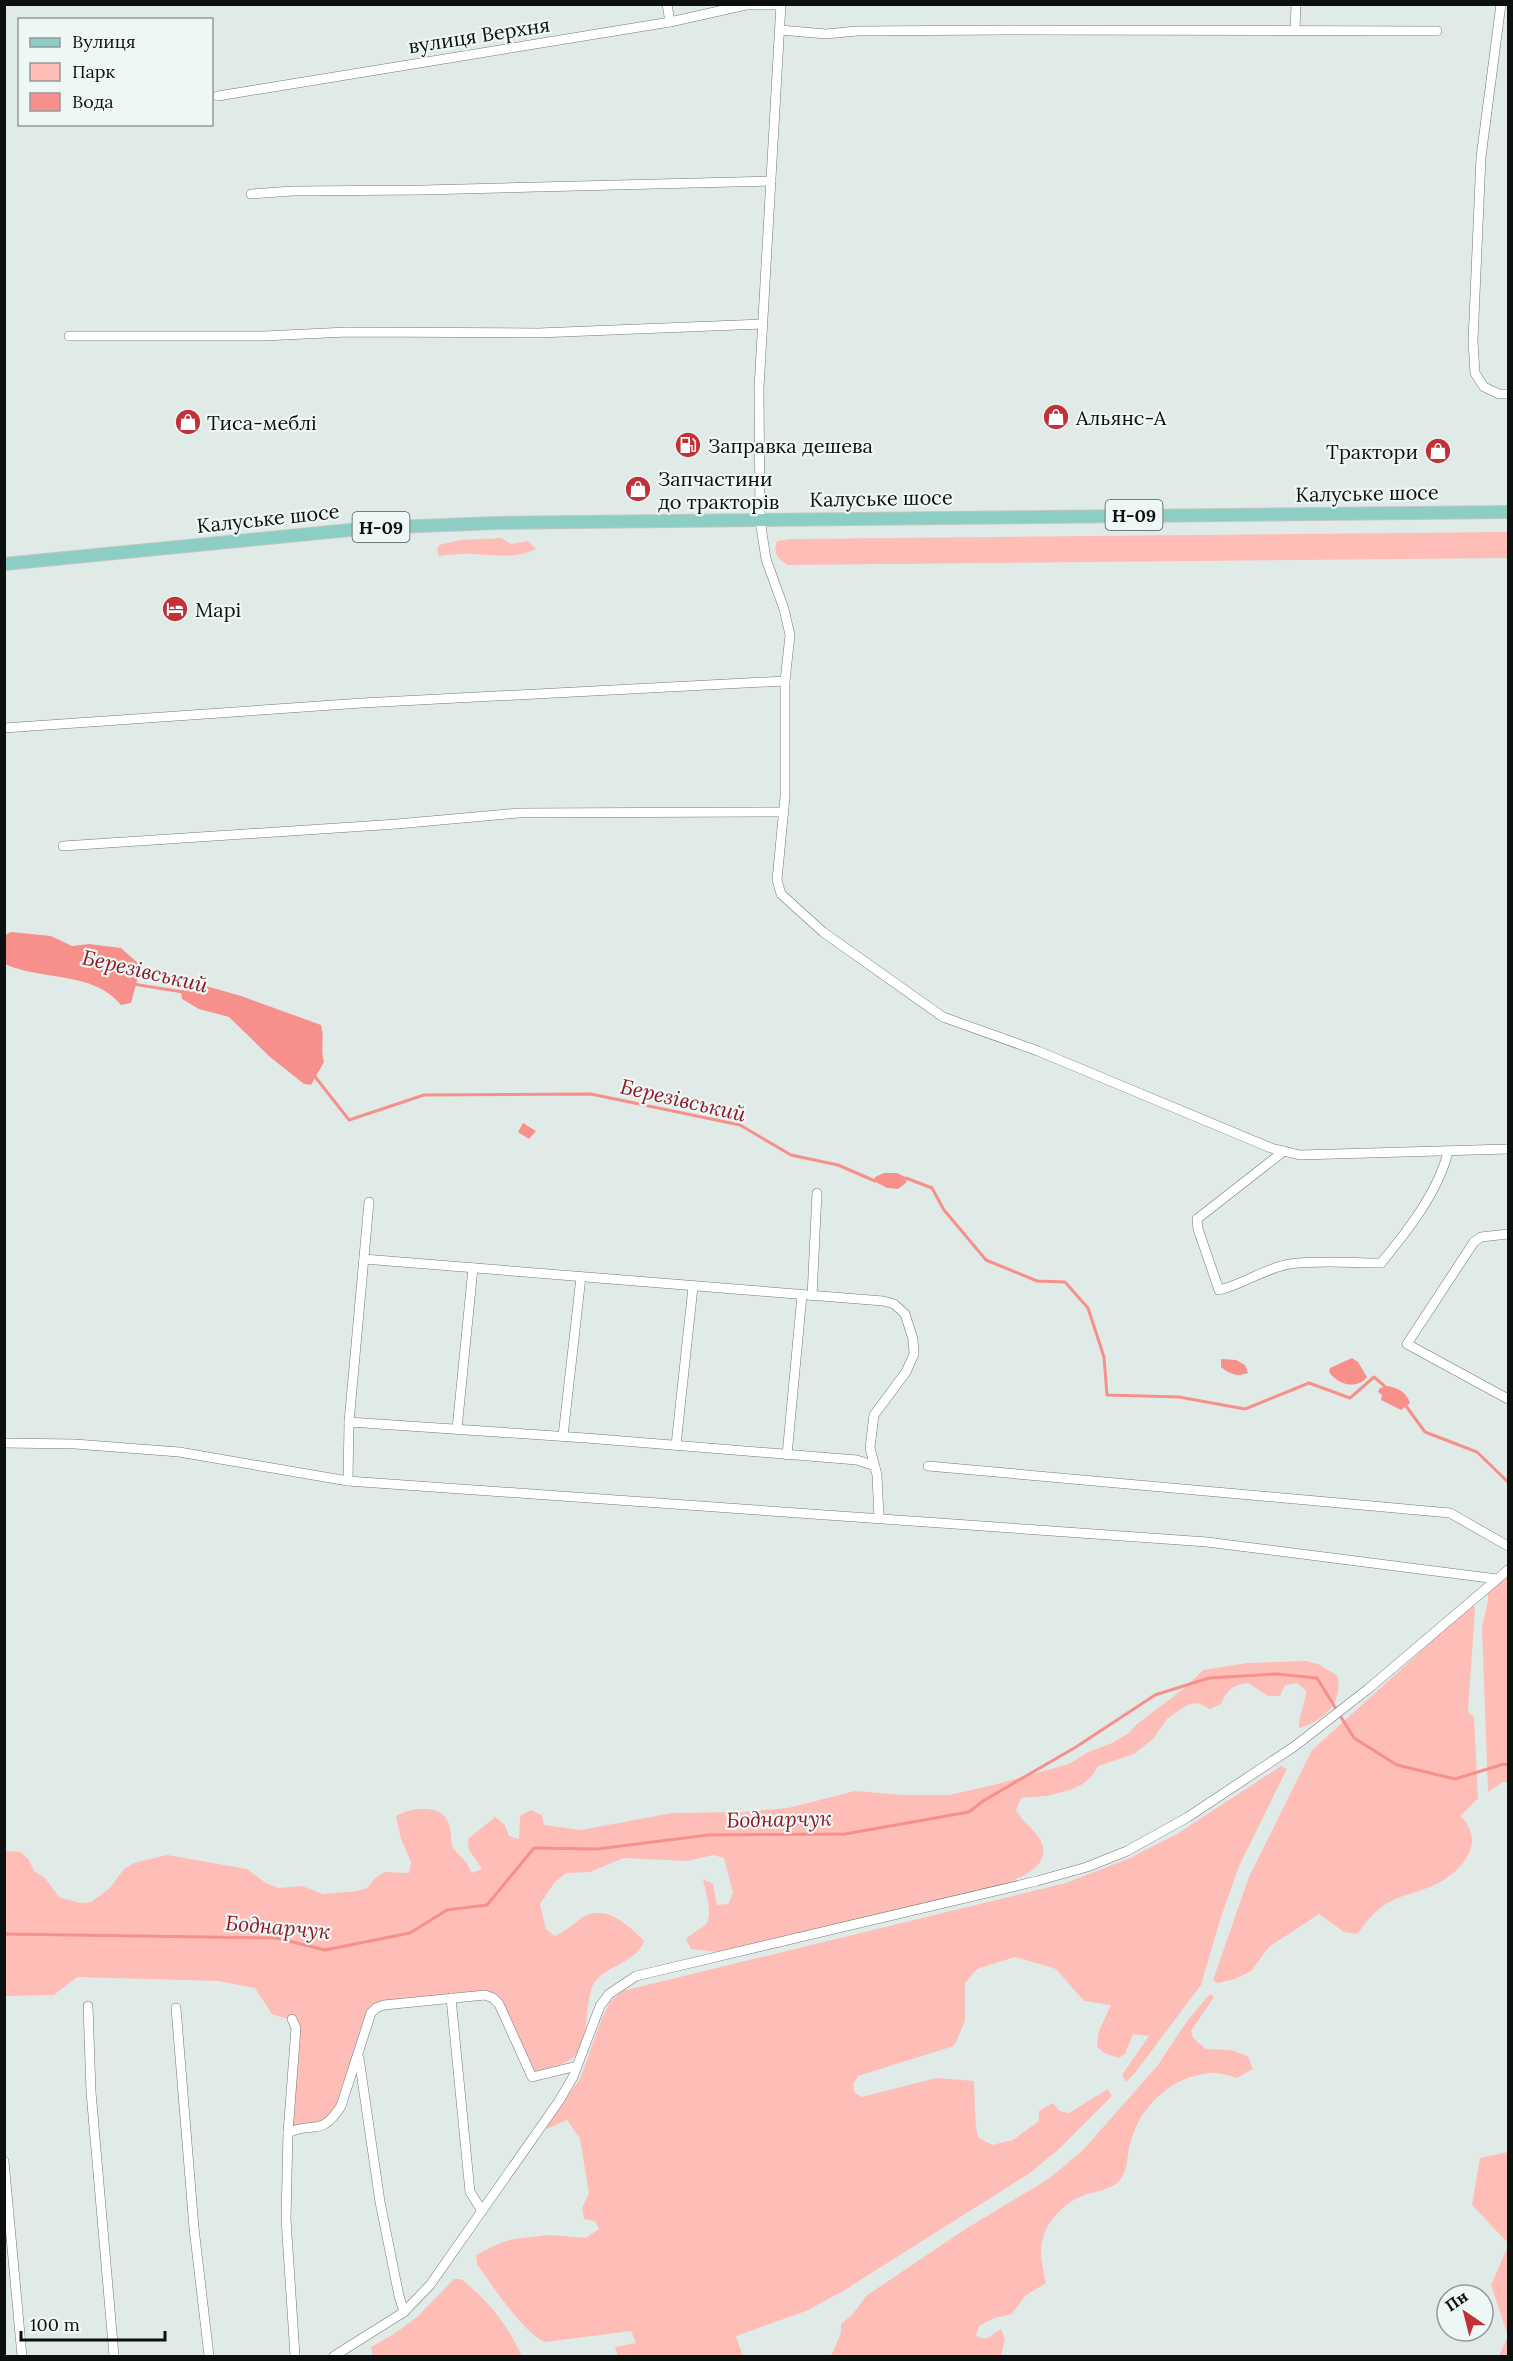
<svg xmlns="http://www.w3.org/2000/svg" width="1513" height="2361" viewBox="0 0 1513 2361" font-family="Lora,serif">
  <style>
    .green { fill: #ffbdb8 }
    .water { fill: #f7908b }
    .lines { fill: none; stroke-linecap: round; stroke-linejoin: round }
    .stream { stroke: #f7908b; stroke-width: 3 }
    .minor-casing { stroke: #707a77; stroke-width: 10 }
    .major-casing { stroke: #c5c6c5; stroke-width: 14 }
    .minor { stroke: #fff; stroke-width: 9 }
    .major { stroke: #8ccec4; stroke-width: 12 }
    .labels { text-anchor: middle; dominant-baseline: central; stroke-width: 4.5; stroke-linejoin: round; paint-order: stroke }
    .shield { fill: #edf8f6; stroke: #505654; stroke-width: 1.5 }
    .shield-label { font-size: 18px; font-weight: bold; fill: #0c100f }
    .street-label { font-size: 20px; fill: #0c100f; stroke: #edf8f6 }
    .poi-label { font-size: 20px; fill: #0c100f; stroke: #edf8f6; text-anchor: start }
    .water-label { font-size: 21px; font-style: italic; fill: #8f151f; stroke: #edf8f6 }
  </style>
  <rect width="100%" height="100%" fill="#e0ebe8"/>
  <!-- green -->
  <g class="green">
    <path d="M1508,532V558L788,565C777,559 773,553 777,541L790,539Z"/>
    <path d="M501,538L511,544L528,541L536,549C516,559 496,555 474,554C462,553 451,555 439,556L437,550L439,545L461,540Z"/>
    <polygon points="1508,1575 1508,1782 1503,1782 1488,1792 1482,1628 1488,1601 1488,1591"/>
    <path d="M1472,1605L1475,1608L1468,1712L1474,1717L1478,1798L1461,1816C1467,1823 1472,1831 1472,1841C1472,1861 1447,1881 1430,1887C1415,1893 1400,1895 1386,1904C1374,1912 1366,1921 1358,1934L1344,1932L1319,1914L1269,1947L1251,1971L1235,1979L1218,1983L1213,1980L1249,1877L1312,1750Z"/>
    <path d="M1306,1661L1318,1664L1338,1676C1342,1704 1325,1720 1299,1728C1299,1714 1305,1705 1306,1691L1297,1683L1285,1685L1280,1696H1268L1248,1683C1233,1685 1227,1690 1221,1704L1210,1709L1198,1703L1187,1705L1167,1719L1153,1739L1134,1754L1098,1766L1092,1776L1083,1784L1070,1790L1047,1796L1021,1798L1016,1810C1022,1821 1030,1826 1037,1835C1062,1867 1010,1882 990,1889L728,1953L691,1949L686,1939C692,1933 699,1930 705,1925C714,1917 705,1890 703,1879L713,1884L717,1905L728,1904L733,1893L724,1858L713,1855L687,1861L624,1858L590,1872L566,1873L555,1882L540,1904L546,1929L555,1936C566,1931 573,1924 583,1917C605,1903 630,1926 644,1941C635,1965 605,1964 593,1985C584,2004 590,2041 575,2056C565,2066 545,2068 532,2072L490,1994L379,2004L339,2105C323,2127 311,2126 285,2129L294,2027L288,2019L272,2014L255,1988L218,1981L77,1977L54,1995L5,1996V1851L21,1852L29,1860L34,1871L45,1878L59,1897L80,1903L91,1902L110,1888L124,1869L134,1863L167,1855L247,1869L266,1883L278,1888L302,1886L323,1894L357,1891L367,1888L375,1878L385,1872L409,1873L411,1862L401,1839L396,1816C410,1808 442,1802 449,1824C452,1831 450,1840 453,1847C460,1858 466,1859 472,1873L482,1869L469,1850L468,1839L495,1817L505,1825L509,1836L519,1839L520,1816L531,1810L542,1815L544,1825L581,1830L672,1813L742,1812L788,1808L855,1791L904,1795H949L994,1785L1069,1764L1088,1752L1110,1744L1129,1733L1137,1724L1186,1687L1203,1670L1247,1663Z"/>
    <path d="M1281,1766L1287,1769L1239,1866L1221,1917L1201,1985L1135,2073L1126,2082L1122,2075L1149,2036L1133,2034L1125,2054L1119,2058L1104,2053L1097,2047L1099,2031L1111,2005L1084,2001L1056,1969L1015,1957L977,1969L965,1983V2021L954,2046L858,2076L853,2085L855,2093L862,2097L936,2078L974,2081C975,2100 974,2119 978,2137L992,2145L1013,2140L1039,2121V2111L1053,2103L1059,2111L1069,2113L1108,2089L1112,2096L1059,2149L1030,2173L843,2291L806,2311L736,2336L743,2356H618L615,2347L636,2343L631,2331L545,2342C524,2334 491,2284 477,2264L476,2255L500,2243L514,2239L549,2235L586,2238L599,2229L595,2221L584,2219L582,2208L589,2193L580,2139L567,2120L547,2129L546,2126L580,2079L602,2018L610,2002L622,1991L1066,1883L1130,1858L1177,1834Z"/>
    <path d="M1210,1994L1214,1997L1191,2031L1193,2038L1206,2049L1231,2050L1248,2056L1253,2069L1237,2078C1229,2076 1218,2072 1210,2073C1170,2077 1139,2107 1130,2145C1126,2159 1129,2172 1117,2183C1109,2190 1092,2192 1082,2196C1059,2206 1039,2229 1041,2256C1042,2265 1044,2274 1046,2283L1025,2296L1012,2314L994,2318L979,2326L976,2336L986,2339L1001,2329L1005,2339L1001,2356H831L841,2333V2324L853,2314L866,2296L964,2230L1050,2178L1083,2150L1158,2065L1187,2021Z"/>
    <polygon points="1508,2152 1508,2243 1472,2205 1480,2158"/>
    <polygon points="1508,2246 1508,2356 1499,2356 1508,2336 1491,2285"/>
    <path d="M454,2279H461C490,2302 506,2323 522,2356H373L371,2347L394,2334L417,2317Z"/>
  </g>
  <!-- water -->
  <g class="water">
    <path d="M11,932L51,936L72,946L89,944L121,948L141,966L131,1003L121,1005C94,971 42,981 5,964V935Z"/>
    <path d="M199,984L241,996L321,1025C325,1038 320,1048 324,1062L311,1085L304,1084L270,1057L229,1017L199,1009L182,999L181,991Z"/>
    <polygon points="523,1123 536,1131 529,1139 518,1132"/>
    <polygon points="884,1173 897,1173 907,1178 906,1183 898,1189 887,1188 874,1181 875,1177"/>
    <path d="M1352,1358L1358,1362L1367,1377C1357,1390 1338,1385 1329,1372L1330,1368Z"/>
    <path d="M1221,1359L1236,1360L1245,1365L1248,1373C1236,1377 1230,1374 1221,1367Z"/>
    <path d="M1388,1386C1399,1389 1406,1391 1410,1403L1401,1410L1381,1400L1382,1395L1378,1392L1380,1388Z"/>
  </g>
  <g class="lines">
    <!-- stream -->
    <g class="stream">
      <polyline points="133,984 183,992"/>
      <polyline points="313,1074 349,1120 424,1095 591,1094 740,1125 791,1155 838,1165 875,1181"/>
      <polyline points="906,1178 932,1188 944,1210 986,1260 1037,1281 1065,1282 1088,1308 1104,1357 1107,1395 1179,1397 1245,1409 1309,1383 1350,1398 1374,1377 1388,1389"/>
      <polyline points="1406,1406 1425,1432 1477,1452 1508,1482"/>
      <polyline points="4,1934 276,1938 325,1950 410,1933 447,1910 487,1905 534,1848 597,1849 708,1835 845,1834 969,1812 983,1801 1076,1747 1155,1695 1209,1678 1276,1674 1317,1678 1354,1738 1397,1765 1455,1779 1504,1764 1508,1765"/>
    </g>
    <!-- minor casing -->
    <g class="minor-casing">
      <g id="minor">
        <polyline points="667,4 670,22"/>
        <polyline points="781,4 759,388 760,520 766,559 784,609 790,635 785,681 785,797 777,880 781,894 823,932 943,1017 1038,1051 1271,1148 1300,1155 1508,1149"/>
        <polyline points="1501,4 1481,157 1473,341 1475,373 1484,387 1499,394 1508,394"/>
        <polyline points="780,30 826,34 857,31 1006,30 1437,31"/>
        <polyline points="1295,30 1296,4"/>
        <polyline points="218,96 670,22 746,5 781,5"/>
        <polyline points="251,194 293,191 424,190 771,181"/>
        <polyline points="69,336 264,336 347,332 538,333 763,324"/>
        <polyline points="4,728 362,703 785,681"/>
        <polyline points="63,846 397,824 519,813 784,812"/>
        <path d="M1284,1151L1197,1219L1198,1229L1219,1290C1244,1284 1265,1268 1290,1264C1320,1260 1351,1263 1381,1263C1407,1232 1438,1192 1448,1152"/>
        <polyline points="1508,1234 1481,1237 1474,1242 1407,1344 1508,1399"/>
        <polyline points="364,1259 883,1301 894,1304 905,1314 913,1339 914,1354 906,1372 874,1415 870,1448 877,1475 879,1518"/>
        <polyline points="812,1296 817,1193"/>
        <polyline points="349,1422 586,1438 857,1460 875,1466"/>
        <polyline points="457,1429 473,1268"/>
        <polyline points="563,1436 581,1277"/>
        <polyline points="4,1443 75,1444 179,1452 348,1481 1207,1542 1497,1579"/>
        <polyline points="676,1445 693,1287"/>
        <polyline points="787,1455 802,1295"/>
        <polyline points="928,1466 1450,1513 1508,1546"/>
        <polyline points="348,1481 349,1422 369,1202"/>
        <polyline points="451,1998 470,2192 482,2211"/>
        <polyline points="88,2006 91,2092 114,2356"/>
        <polyline points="176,2008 194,2228 209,2356"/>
        <polyline points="292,2019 296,2028 288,2133 286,2219 295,2356"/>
        <polyline points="359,2058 380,2202 399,2296 404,2312"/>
        <path d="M288,2133C312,2120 320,2139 341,2106L371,2013L376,2008L384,2005L485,1995L493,1998L499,2004L532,2077L577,2066"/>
        <polyline points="4,2161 22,2356"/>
        <polyline points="334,2356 404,2312 430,2285 559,2101 573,2077 600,2006 609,1994 636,1976 1037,1881 1087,1867 1127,1851 1188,1817 1295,1746 1368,1689 1508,1570"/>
      </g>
    </g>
    <!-- major casing -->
    <g class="major-casing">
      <polyline id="major" points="4,564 370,528 495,523 1508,512"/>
    </g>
    <!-- minor -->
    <use href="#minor" class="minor"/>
    <!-- major -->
    <use href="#major" class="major"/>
  </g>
  <!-- icons -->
  <defs>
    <g id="shop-disc" transform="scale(1.35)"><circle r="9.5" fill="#c13137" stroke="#edf8f6"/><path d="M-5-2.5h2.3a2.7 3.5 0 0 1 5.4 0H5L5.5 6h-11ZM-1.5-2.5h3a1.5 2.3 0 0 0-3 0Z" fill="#fff"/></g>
    <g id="fuel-disc" transform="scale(1.35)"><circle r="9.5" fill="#c13137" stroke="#edf8f6"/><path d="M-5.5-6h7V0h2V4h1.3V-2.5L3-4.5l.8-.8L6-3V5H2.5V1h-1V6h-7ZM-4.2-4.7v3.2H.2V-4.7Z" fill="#fff"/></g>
    <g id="hotel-disc" transform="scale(1.35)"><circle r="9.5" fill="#c13137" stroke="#edf8f6"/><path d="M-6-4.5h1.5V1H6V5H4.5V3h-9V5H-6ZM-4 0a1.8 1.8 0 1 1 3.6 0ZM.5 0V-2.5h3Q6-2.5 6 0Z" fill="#fff"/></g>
  </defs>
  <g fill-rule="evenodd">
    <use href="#shop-disc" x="1056" y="417"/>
    <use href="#shop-disc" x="188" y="422"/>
    <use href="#fuel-disc" x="688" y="445"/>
    <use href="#shop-disc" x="1438" y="451"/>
    <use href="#shop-disc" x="638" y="489"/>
    <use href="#hotel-disc" x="175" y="609"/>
  </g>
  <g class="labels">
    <!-- shield labels -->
    <g class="shield">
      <rect x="1105.5" y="500" width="57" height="30" rx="4.5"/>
      <rect x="352.5" y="512" width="57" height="30" rx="4.5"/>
    </g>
    <g class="shield-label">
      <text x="1134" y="515">Н-09</text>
      <text x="381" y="527">Н-09</text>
    </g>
    <!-- street labels -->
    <g class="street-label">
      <text transform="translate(479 35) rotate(-9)">вулиця Верхня</text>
      <text transform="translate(1367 493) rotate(-1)">Калуське шосе</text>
      <text transform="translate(881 498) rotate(-1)">Калуське шосе</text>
      <text transform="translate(268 518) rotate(-6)">Калуське шосе</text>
    </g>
    <!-- poi labels -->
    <g class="poi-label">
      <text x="1076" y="417">Альянс-А</text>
      <text x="207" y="422">Тиса-меблі</text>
      <text x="708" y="445">Заправка дешева</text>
      <text x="1418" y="451" text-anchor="end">Трактори</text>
      <text x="658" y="478">Запчастини<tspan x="658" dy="23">до тракторів</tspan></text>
      <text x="195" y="609">Марі</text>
    </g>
    <!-- water labels -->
    <g class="water-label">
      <text transform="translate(145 971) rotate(13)">Березівський</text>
      <text transform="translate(683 1100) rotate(13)">Березівський</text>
      <text transform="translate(779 1819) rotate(-1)">Боднарчук</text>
      <text transform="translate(278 1927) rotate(5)">Боднарчук</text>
    </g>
  </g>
  <!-- border -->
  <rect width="1513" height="2361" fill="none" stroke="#0c100f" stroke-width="12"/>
  <!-- legend -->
  <rect x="18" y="18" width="195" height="108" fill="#edf8f6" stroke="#939b9a" stroke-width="1.5"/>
  <rect x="30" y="38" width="30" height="9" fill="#8ccec4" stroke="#939b9a" stroke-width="1.5"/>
  <text x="72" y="48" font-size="18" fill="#0c100f">Вулиця</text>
  <rect x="30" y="63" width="30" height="18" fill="#ffbdb8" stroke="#939b9a" stroke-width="1.5"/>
  <text x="72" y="78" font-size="18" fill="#0c100f">Парк</text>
  <rect x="30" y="93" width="30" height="18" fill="#f7908b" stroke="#939b9a" stroke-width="1.5"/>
  <text x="72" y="108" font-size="18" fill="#0c100f">Вода</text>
  <!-- north arrow -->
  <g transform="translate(1465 2313) rotate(325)"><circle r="28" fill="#edf8f6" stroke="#939b9a" stroke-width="1.5"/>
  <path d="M0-4.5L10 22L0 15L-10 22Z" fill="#c13137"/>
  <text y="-9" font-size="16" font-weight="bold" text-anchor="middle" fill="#0c100f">Пн</text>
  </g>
  <!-- scale -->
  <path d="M21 2331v9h144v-9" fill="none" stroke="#0c100f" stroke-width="3"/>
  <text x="30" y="2331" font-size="18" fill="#0c100f" stroke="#edf8f6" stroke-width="4.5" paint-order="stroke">100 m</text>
</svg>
